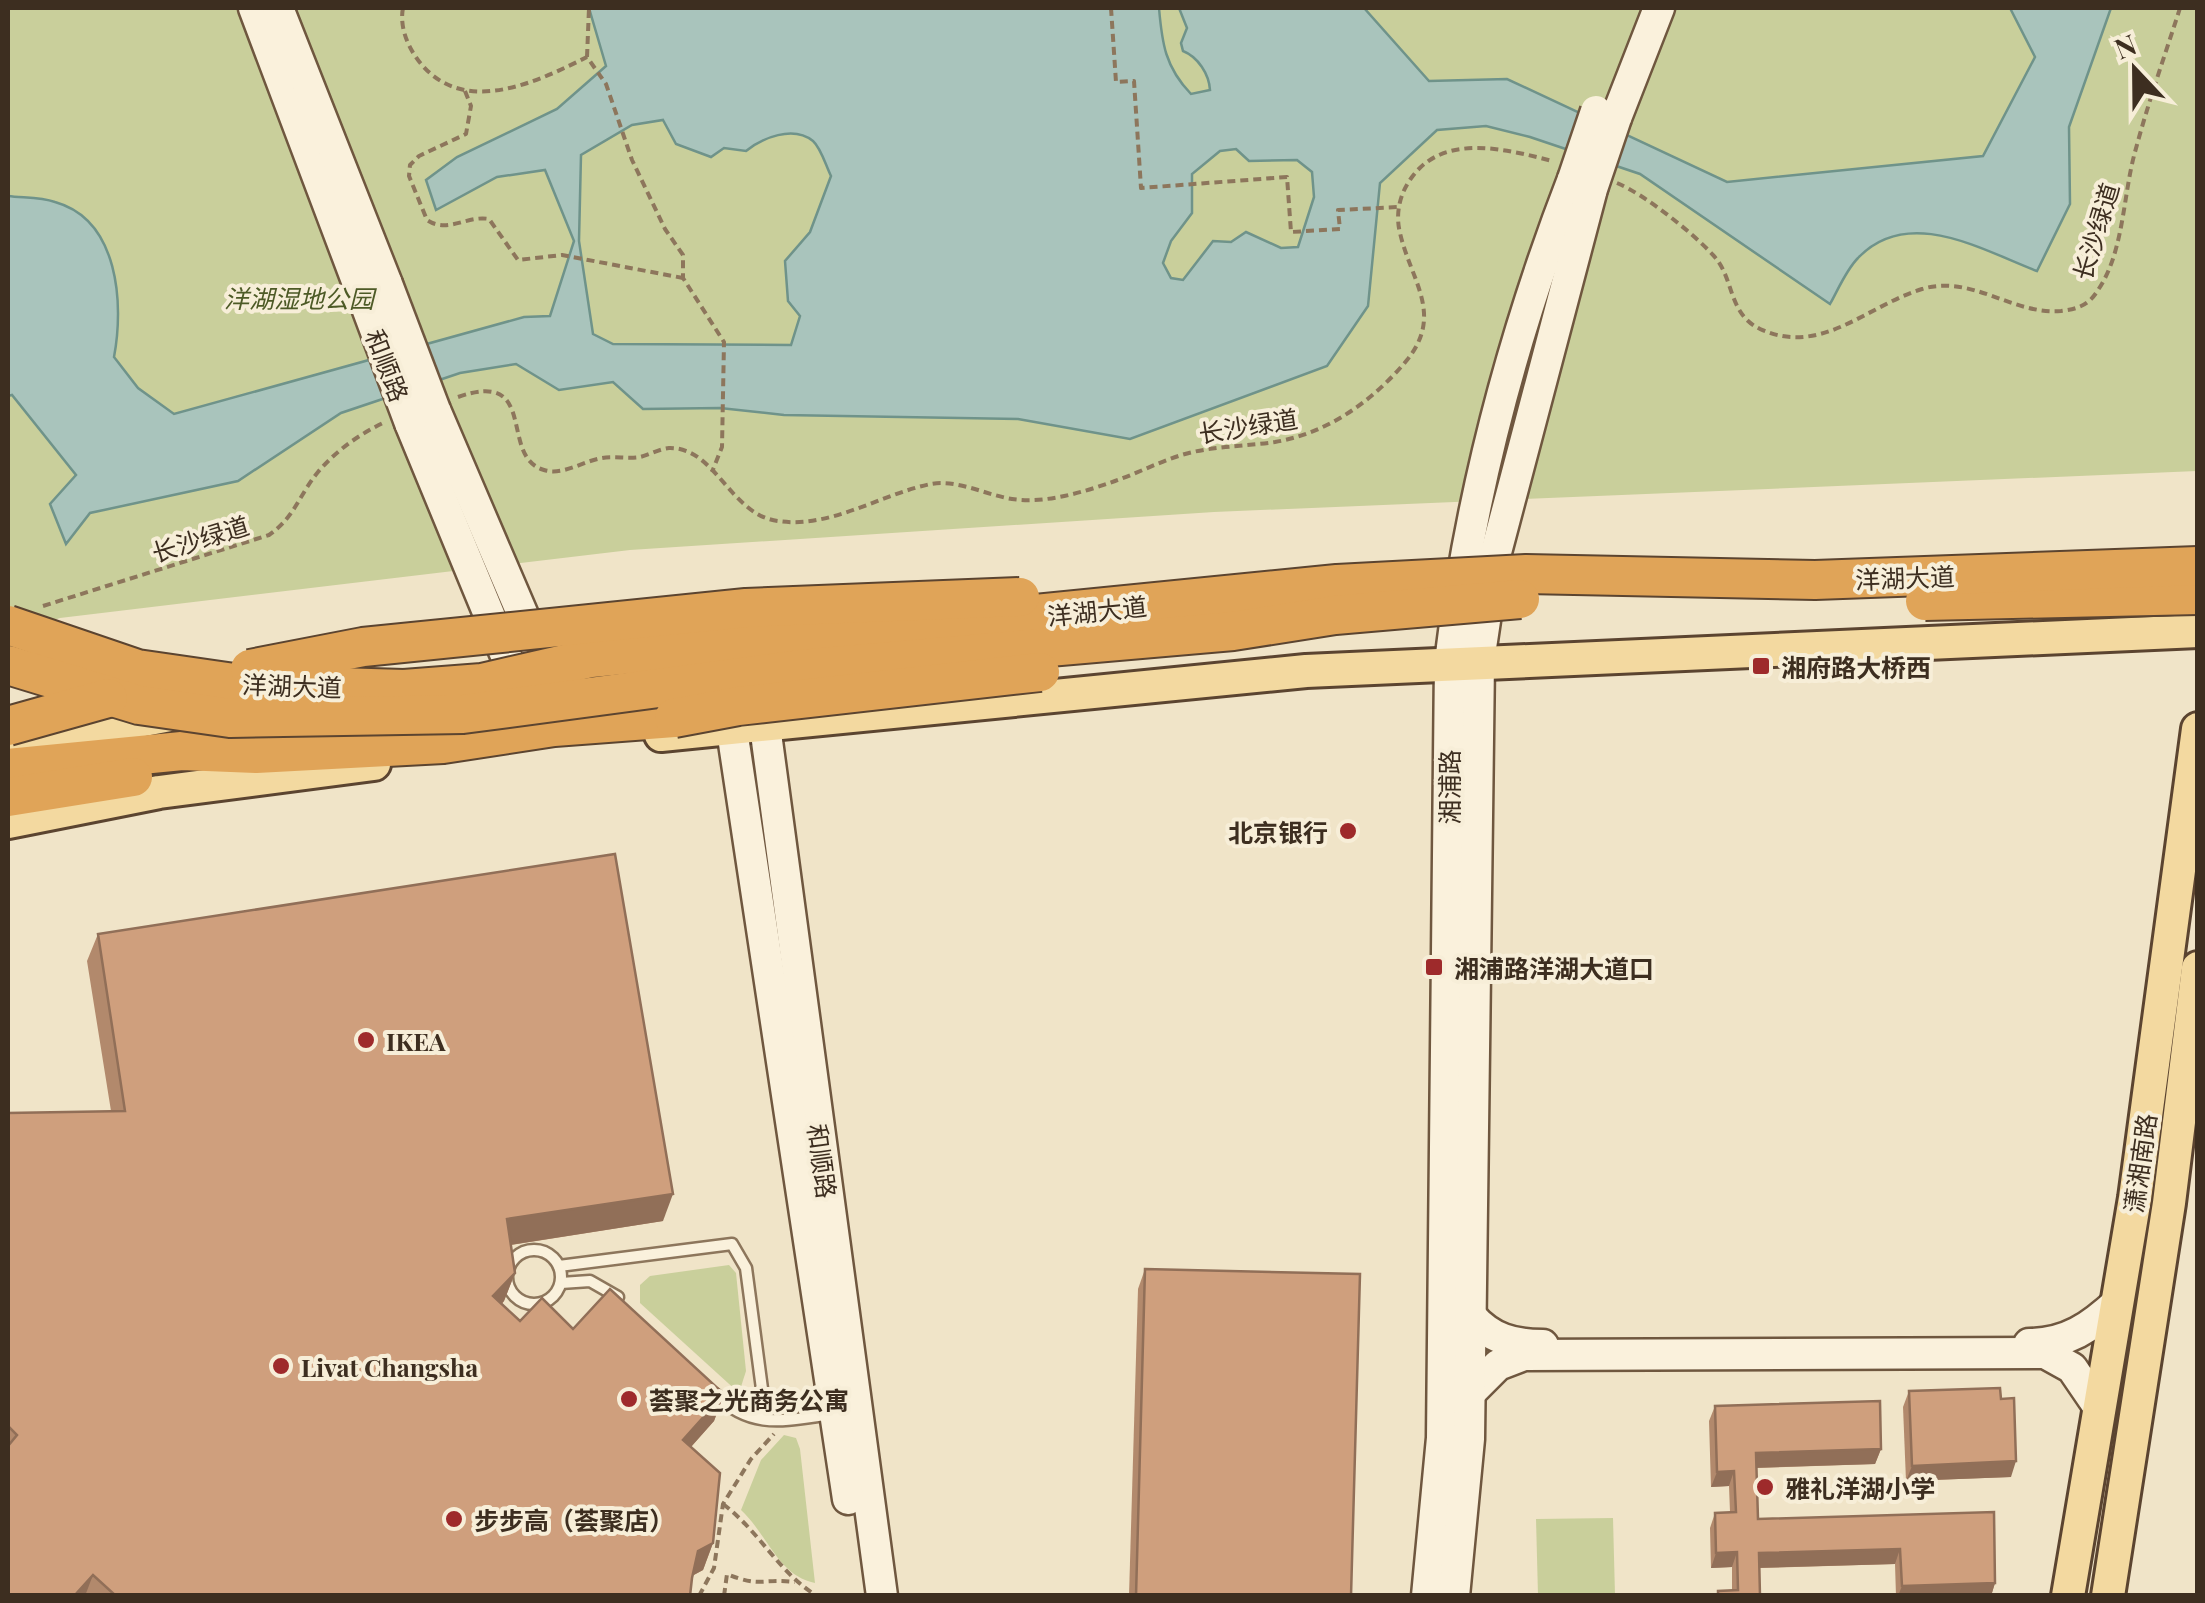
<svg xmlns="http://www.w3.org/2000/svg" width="2205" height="1603" viewBox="0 0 2205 1603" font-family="'Playfair Display','Noto Sans SC',serif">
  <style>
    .green { fill: #c9cf9b }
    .water { fill: #a9c4bc; stroke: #6f938a; stroke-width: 2.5; fill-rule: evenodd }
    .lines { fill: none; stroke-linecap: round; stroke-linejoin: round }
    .lane-casing { stroke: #8d765c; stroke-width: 15 }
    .secondary-casing { stroke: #6f573f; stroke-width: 35 }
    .primary-casing { stroke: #5b4430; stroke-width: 38 }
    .highway-casing { stroke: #5b4430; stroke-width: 42 }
    .path { stroke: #8d765c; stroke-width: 4; stroke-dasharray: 8 5; stroke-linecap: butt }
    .lane { stroke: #faf1dc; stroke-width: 10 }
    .secondary { stroke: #faf1dc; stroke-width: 30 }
    .primary { stroke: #f3d9a0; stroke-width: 32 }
    .highway { stroke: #e0a458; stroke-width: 38 }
    .secondary-bridge-casing { stroke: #6f573f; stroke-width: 35; stroke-linecap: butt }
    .highway-bridge-casing { stroke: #5b4430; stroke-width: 42; stroke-linecap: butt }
    .secondary-bridge { stroke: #faf1dc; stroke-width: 30 }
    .highway-bridge { stroke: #e0a458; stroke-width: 38 }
    .wall { fill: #b2896c }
    .shaded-wall { fill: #916f58 }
    .building { fill: #cf9f7d; stroke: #916f58; stroke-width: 2.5 }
    .poi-dot { fill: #9e2a2b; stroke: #f7eed8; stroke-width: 4 }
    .labels { text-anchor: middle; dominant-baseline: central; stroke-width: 8; stroke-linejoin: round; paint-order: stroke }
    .street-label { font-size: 25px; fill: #3d2e20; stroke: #f7eed8 }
    .park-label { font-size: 25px; font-style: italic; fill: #4d5a26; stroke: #f7eed8 }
    .poi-label { font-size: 25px; font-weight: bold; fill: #3d2e20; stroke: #f7eed8; text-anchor: start }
  </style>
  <rect width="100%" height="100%" fill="#f0e4c8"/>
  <!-- green -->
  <g class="green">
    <polygon points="8,8 2197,8 2197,471 1214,512 630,550 60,618 8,635"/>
    <polygon points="729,1265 736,1273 746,1371 739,1393 640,1303 640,1285 650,1276"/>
    <path d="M784,1435L796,1438L800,1449L815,1583C778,1576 768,1535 741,1510L761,1460Z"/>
    <polygon points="1613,1518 1615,1595 1538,1595 1536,1519"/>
  </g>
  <!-- water -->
  <path class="water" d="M589,8H1159C1162,43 1165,67 1191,94L1210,90C1209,74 1198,57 1183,51L1181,43L1187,28L1179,8H1364L1429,81L1507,79L1727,182L1983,156L2035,57L2010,8H2111L2069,127L2070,204L2037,271C1982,250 1908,205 1858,258C1846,270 1838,290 1830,304L1640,174L1530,137L1486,126L1437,130L1380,183L1368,306L1327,366L1130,439L1018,419L784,415L720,408L643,409L613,382L559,390L516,364L460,373L341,413L238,481L90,513L66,544L50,504L76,475L12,395L8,396V196C23,198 40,197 55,202C119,220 124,304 114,357L138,388L174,414L524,317L550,316L574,241L545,170L497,177L436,210L426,180L457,157L557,109L606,66ZM663,120L676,144L711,157L724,148L746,151C762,138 793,125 813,141C821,148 826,166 831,176L810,232L785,261L788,301L800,316L791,345L613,344L593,334L579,241L581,155L632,125ZM1236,149L1249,161L1297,160L1312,172L1314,197L1298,247L1281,248L1246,232L1231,242L1213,241L1183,280L1171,278L1163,263L1171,241L1192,213V174L1220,151Z"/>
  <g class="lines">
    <!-- lane casing -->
    <g class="lane-casing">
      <g id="lane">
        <circle cx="534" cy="1277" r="27"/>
        <polyline points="559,1266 732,1244 746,1268 766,1419"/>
        <polyline points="561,1283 590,1281 618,1297"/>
        <path d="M715,1394C752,1431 786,1420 833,1414"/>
      </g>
    </g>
    <!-- secondary casing -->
    <g class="secondary-casing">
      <g id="secondary">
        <polyline points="254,8 363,297"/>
        <polyline points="278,8 387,284"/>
        <polyline points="1616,118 1659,8"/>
        <polyline points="435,410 540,655"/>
        <polyline points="410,423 509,663"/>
        <polyline points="765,726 882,1596"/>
        <polyline points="732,730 848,1499"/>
        <path d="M1471,1316C1491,1339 1513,1345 1543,1345"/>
        <path d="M2029,1344C2067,1344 2091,1327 2118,1302"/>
        <polyline points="1470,1393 1498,1365 1524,1355 2045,1353 2072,1368 2100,1409"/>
        <path d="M1427,1596L1442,1438L1450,662C1470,497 1513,334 1573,179"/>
        <polyline points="1454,1596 1469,1439 1479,661 1494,560 1592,189"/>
      </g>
    </g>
    <!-- primary casing -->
    <g class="primary-casing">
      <g id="primary">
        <polyline points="661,735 1306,671 2198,631"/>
        <polyline points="8,746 175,714"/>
        <polyline points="8,822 159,792 374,764"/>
        <polyline points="2068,1596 2135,1198 2198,729"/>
        <polyline points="2108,1596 2169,1203 2198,968"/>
      </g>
    </g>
    <!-- highway casing -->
    <g class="highway-casing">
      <g id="highway">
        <polyline points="8,768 182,751 256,754 443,744 554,727 674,718"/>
        <polyline points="8,797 133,777"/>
      </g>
    </g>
    <!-- path -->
    <g class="path">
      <path d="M403,8C399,28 409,50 422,65C466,116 537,82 587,57L606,84L632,160L665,229L683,255V278L724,342L722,447L712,472"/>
      <polyline points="1111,8 1116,82 1134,81 1141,188 1287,177 1291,232 1340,229 1338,210 1399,207"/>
      <polyline points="587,57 589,8"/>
      <path d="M465,91L471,106L466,134L419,156L410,165L409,176L427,220C448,234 467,215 489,219L518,260L562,255L683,278"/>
      <path d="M1617,183C1644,194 1693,233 1713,255C1735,278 1727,313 1760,329C1821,357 1866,306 1922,289C1972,274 2012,315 2061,311C2078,309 2089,305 2098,290C2124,252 2123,195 2135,152C2148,103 2165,55 2180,8"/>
      <path d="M458,397C540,368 498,457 544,470C563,476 583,461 602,458C614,456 628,459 640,457C649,455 659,449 669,448C716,447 730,515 778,521C830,529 881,494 931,484C957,479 986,495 1012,499C1045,504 1084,492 1115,481C1141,472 1166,458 1193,452C1220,446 1248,446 1275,442C1328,433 1373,401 1407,360C1444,314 1411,281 1400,233C1395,213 1400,193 1412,177C1444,133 1506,149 1552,161"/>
      <path d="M43,606L269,535C295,517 299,495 318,472C336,451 358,435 383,423"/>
      <path d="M723,1504C761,1533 778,1572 817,1596"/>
      <polyline points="699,1596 714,1568 723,1504 751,1459 774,1434"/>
      <path d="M724,1596L727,1574C761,1588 762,1578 795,1582"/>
    </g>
    <!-- lane -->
    <use href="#lane" class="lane"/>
    <!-- secondary -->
    <use href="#secondary" class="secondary"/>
    <!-- primary -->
    <use href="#primary" class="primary"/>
    <!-- highway -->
    <use href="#highway" class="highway"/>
    <!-- secondary-bridge casing -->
    <g class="secondary-bridge-casing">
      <g id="secondary-bridge">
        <polyline points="1573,179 1596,111"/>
        <polyline points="1592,189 1616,118"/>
        <polyline points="387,284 435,410"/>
        <polyline points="363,297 410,423"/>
      </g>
    </g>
    <!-- highway-bridge casing -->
    <g class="highway-bridge-casing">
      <g id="highway-bridge">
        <polyline points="1925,601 2198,595"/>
        <polyline points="8,625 137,669 241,684 404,689 482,683 591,658 1337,584 1526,574 1815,580 2198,566"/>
        <polyline points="8,665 139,705 230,718 463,714 800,669 1233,631 1335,615 1520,599"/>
        <polyline points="250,669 363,647 746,608 1020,597"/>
        <polyline points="674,718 738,706 1040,672"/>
        <polyline points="8,726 108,698"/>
      </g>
    </g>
    <!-- secondary-bridge -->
    <use href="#secondary-bridge" class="secondary-bridge"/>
    <!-- highway-bridge -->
    <use href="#highway-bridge" class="highway-bridge"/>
  </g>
  <!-- wall -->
  <g class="wall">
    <polygon points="98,934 663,1221 511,1245 515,1273 504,1301 502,1304 520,1321 573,1329 724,1394 714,1421 691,1447 713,1543 703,1570 692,1576 690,1596 8,1596 8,1113 111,1111 87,961"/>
    <polygon points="1145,1269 1351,1596 1129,1596 1138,1289"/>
    <polygon points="1909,1391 2011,1477 1906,1481 1903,1407"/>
    <polygon points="1715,1406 1881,1449 1875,1464 1756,1468 1758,1519 1994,1512 1995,1583 1991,1596 1896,1596 1895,1564 1759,1568 1760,1596 1716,1596 1718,1591 1732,1590 1732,1567 1711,1568 1710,1528 1715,1513 1730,1512 1729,1486 1711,1487 1709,1421"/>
  </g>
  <!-- shaded-wall -->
  <g class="shaded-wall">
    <polygon points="673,1194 663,1221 497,1247 507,1219"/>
    <polygon points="515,1273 504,1301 483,1323 493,1296"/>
    <polygon points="724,1394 714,1421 673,1467 683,1440"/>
    <polygon points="1881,1449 1875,1464 1750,1468 1756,1453"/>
    <polygon points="2016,1461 2011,1477 1906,1481 1912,1466"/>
    <polygon points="1734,1471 1729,1486 1711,1487 1717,1472"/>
    <polygon points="713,1543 703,1570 688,1578 698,1551"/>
    <polygon points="1900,1549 1895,1564 1753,1568 1759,1553"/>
    <polygon points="1737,1552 1732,1567 1711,1568 1716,1553"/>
    <polygon points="93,1575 85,1596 74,1596"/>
    <polygon points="1995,1583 1991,1596 1898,1596 1902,1586"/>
  </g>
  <!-- building -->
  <g class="building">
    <polygon points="615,854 673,1194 507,1219 515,1273 493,1296 520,1321 542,1298 573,1329 610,1289 724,1394 683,1440 720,1473 713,1543 698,1551 692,1578 690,1596 116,1596 93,1575 74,1596 8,1596 8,1446 17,1435 8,1426 8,1113 125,1111 98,934"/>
    <polygon points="1145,1269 1360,1274 1351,1596 1136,1596"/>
    <polygon points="2000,1388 2001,1399 2014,1398 2016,1461 1912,1466 1909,1391"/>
    <polygon points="1880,1401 1881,1449 1756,1453 1758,1519 1994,1512 1995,1583 1902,1586 1900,1549 1759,1553 1760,1596 1718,1596 1718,1591 1738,1590 1737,1552 1716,1553 1715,1513 1736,1512 1734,1471 1717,1472 1715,1406"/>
  </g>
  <!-- markers -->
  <g class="poi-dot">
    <rect x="1751" y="656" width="20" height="20" rx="5"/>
    <circle cx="1348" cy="831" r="10"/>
    <rect x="1424" y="957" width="20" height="20" rx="5"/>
    <circle cx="366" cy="1040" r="10"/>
    <circle cx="281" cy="1366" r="10"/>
    <circle cx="629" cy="1399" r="10"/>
    <circle cx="1765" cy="1487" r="10"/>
    <circle cx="454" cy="1519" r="10"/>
  </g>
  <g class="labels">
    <!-- street labels -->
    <g class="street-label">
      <text transform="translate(2095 231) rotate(-73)">长沙绿道</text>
      <text transform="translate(388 365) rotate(69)">和顺路</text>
      <text transform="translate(1248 425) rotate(-9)">长沙绿道</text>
      <text transform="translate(200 538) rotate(-17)">长沙绿道</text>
      <text transform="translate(1905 577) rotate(-2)">洋湖大道</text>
      <text transform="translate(1097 610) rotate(-6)">洋湖大道</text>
      <text transform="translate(292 685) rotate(2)">洋湖大道</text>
      <text transform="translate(1448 787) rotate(-90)">湘浦路</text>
      <text transform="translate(823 1161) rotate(82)">和顺路</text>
      <text transform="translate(2139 1163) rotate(-82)">潇湘南路</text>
    </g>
    <!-- park labels -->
    <g class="park-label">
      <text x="299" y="297">洋湖湿地公园</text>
    </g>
    <!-- poi labels -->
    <g class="poi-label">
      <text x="1781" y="666">湘府路大桥西</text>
      <text x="1328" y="831" text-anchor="end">北京银行</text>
      <text x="1454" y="967">湘浦路洋湖大道口</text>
      <text x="386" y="1040">IKEA</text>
      <text x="301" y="1366">Livat Changsha</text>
      <text x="649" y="1399">荟聚之光商务公寓</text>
      <text x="1785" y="1487">雅礼洋湖小学</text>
      <text x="474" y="1519">步步高（荟聚店）</text>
    </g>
  </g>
  <!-- border -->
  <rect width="2205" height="1603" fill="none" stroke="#3d2e20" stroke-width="20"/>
  <!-- north arrow -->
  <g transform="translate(2135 70) rotate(338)" stroke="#f7eed8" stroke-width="8" paint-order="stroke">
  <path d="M0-8L18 38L0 25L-18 38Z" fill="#3d2e20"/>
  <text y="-15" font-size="28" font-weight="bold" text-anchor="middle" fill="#3d2e20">N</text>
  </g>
</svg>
